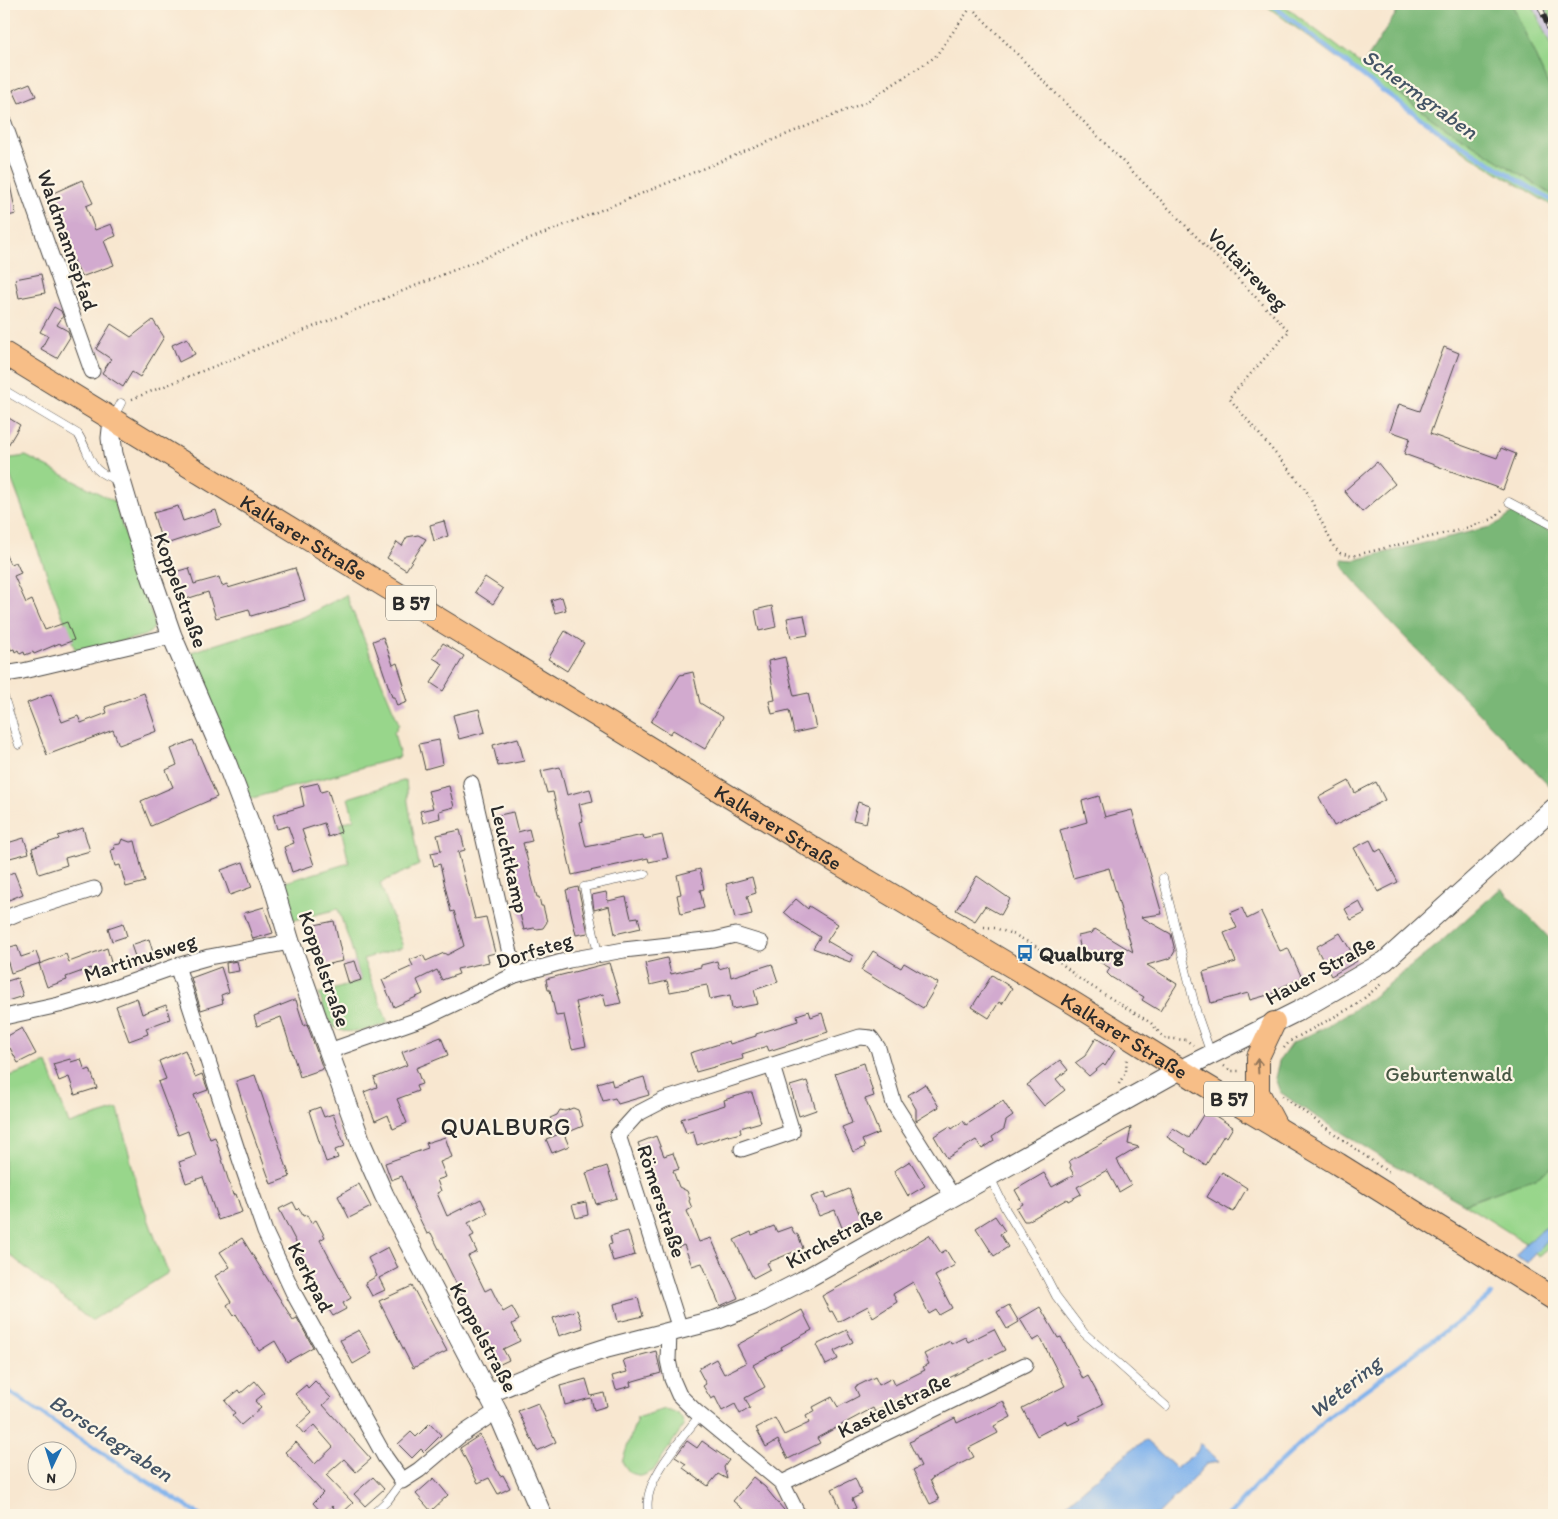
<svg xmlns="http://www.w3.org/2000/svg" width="1558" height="1519" viewBox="0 0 1558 1519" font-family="Itim,sans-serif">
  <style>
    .industrial { fill: #c7c0d9 }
    .green { fill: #98d68b; stroke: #62805b }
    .forest { fill: #7ab777; stroke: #527151 }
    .water { fill: #80b2ec; stroke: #566e8c }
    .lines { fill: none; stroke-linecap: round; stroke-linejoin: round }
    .stream { stroke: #80b2ec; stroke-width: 4.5 }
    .building { fill: #d2aacf }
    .service-casing { stroke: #4a4744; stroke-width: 9 }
    .minor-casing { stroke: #4a4744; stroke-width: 17 }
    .tertiary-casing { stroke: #4a4744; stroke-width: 21 }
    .primary-casing { stroke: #4a4744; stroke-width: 24 }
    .path { stroke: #4a4744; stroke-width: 2.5; stroke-dasharray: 1 4; stroke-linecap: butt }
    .service { stroke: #fff; stroke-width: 8 }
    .minor { stroke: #fff; stroke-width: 15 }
    .tertiary { stroke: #fff; stroke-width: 19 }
    .primary { stroke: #f7be87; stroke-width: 22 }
    .rail-casing { stroke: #2b2b2b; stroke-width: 5.5 }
    .rail { stroke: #fcf5e5; stroke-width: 4; stroke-dasharray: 11; stroke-linecap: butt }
    .oneway { stroke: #917459 }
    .labels { text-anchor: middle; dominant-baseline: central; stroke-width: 4.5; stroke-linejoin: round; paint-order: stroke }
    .shield { fill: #fcf5e5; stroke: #6a6863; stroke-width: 1 }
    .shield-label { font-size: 20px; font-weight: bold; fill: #2b2b2b }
    .street-label { font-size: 21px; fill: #2b2b2b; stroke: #fcf5e5 }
    .poi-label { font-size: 21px; font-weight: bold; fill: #2b2b2b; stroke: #fcf5e5; text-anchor: start }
    .park-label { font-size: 21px; fill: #465643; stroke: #fcf5e5 }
    .water-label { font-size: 22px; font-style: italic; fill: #445465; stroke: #fcf5e5 }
    .quarter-label { font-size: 24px; letter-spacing: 1px; fill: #2b2b2b; stroke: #fcf5e5 }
  </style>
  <rect width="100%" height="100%" fill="#fcf5e5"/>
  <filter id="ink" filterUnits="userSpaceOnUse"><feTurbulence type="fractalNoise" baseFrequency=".02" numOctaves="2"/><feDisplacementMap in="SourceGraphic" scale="10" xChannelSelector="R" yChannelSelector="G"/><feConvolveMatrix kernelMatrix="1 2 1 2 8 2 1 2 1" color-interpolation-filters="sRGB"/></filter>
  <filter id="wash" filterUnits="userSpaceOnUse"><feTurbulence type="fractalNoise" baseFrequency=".0096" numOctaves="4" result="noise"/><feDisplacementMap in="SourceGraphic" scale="20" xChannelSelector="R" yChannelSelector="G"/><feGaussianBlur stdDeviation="1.12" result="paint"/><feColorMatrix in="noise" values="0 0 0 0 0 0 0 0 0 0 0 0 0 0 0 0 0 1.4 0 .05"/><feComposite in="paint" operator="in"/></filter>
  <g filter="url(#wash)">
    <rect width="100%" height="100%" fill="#f8e7d0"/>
    <!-- industrial -->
    <polygon class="industrial" points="1532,4 1544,4 1554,26 1554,53"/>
    <!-- green -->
    <g class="green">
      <polygon points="1264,4 1282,4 1434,120 1554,196 1554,207 1463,151"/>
      <polygon points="1512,4 1532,4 1554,53 1554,98"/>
      <polygon points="1544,4 1554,4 1554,26"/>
      <path d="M26,456L114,501L154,622C154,631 150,633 143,636L76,652L4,459Z"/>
      <polygon points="346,595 399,724 394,733 400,757 249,799 188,653 303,617"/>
      <path d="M406,780L408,802L419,865L380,883L403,947L363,959L388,1023C375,1028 347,1037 334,1027C326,1020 323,1004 319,994L361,981L351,946L338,909L291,921L279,884L349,863L340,824L354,819L348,798Z"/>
      <polygon points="47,1063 69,1124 118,1109 139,1194 168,1273 91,1321 4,1250 4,1078"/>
      <polygon points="1554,1165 1554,1221 1526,1243 1464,1204 1538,1177"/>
      <polygon points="1554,1235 1554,1244 1538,1257 1535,1253"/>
      <path d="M664,1409C675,1411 681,1413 684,1425L653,1471L642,1476L630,1473L622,1462L637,1418Z"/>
    </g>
    <!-- forest -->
    <g class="forest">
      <polygon points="1402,4 1512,4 1554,98 1554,196 1434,120 1363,65"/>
      <polygon points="1515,511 1554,533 1553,789 1393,625 1343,568 1341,559 1355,560 1490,527 1502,521"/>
      <polygon points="1501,888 1554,943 1554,1165 1538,1177 1464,1204 1381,1157 1301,1107 1280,1092 1275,1078 1279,1061 1291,1044 1327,1026 1369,1000 1436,946"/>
    </g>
    <!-- water -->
    <g class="water">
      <polygon points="1554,1221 1554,1235 1535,1253 1528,1263 1516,1256 1526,1243"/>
      <polygon points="1146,1440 1176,1468 1197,1452 1200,1443 1219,1462 1206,1464 1194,1478 1157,1515 1053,1515 1131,1450"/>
    </g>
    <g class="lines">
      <!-- stream -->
      <g class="stream">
        <polyline points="1271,4 1375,85 1443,134 1554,202"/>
        <polyline points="4,1388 60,1426 200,1515"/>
        <polyline points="1229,1515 1256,1485 1331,1415 1464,1317 1491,1295"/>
      </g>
    </g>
    <g id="blocks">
      <!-- building -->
      <g class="building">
        <polygon points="30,83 36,96 19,103 13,90"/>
        <polygon points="9,180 16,214 4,217 4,181"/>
        <polygon points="82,180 93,203 86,206 95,230 111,224 116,236 104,241 114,265 81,277 59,224 61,223 49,195"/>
        <polygon points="41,274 45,293 19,298 15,279"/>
        <polygon points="54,307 61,311 63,316 57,325 68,331 70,337 57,358 41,349 48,336 40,332"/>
        <polygon points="153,320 164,337 140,377 132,372 123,387 102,373 111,359 96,349 111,324 131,337"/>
        <polygon points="187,338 195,354 179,362 172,345"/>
        <polygon points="1444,347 1459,353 1430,434 1497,458 1501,448 1516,454 1503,490 1404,454 1410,438 1390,431 1399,404 1420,411"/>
        <polygon points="4,415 20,425 4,452"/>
        <polygon points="1377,462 1395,484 1362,512 1344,491"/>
        <polygon points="178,506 183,521 216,510 221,526 163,545 153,513"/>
        <polygon points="444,521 448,536 434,541 430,525"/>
        <polygon points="418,535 426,539 406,570 387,558 397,542 402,546 407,537"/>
        <polygon points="4,551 10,564 16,562 21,573 14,576 26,603 32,600 45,630 67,622 74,640 61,645 60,643 34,654 33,652 25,655 24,652 20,654 18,650 15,652 14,649 11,650 4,632"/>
        <polygon points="189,568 194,584 219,577 222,586 227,584 228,588 295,568 305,600 251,616 249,609 216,618 208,592 180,601 171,573"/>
        <polygon points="485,577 503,589 493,604 475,592"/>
        <polygon points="562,597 566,610 555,613 551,600"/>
        <polygon points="772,606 776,627 759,631 755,610"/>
        <polygon points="804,615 808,635 791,638 787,618"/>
        <polygon points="565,631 584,643 567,671 548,659"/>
        <polygon points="383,637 393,665 397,663 404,685 402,686 407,702 397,706 394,697 392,697 373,641"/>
        <polygon points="443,643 464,656 443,691 431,683 443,664 433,658"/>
        <polygon points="785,657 794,696 808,693 816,728 794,733 789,710 772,714 769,701 775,700 768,661"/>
        <polygon points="693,672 700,703 723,717 705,749 673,730 670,734 651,722 680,675"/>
        <polygon points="144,693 157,731 119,745 113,730 47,755 27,703 51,694 62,722 78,716 81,723 107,713 105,707"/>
        <polygon points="479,709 485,732 459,739 453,715"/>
        <polygon points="518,738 524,761 498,766 493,745"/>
        <polygon points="193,740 217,797 151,826 141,801 173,787 166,770 177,765 171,749"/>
        <polygon points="439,740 443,764 425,769 419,744"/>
        <polygon points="560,767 567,795 590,789 593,801 579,804 583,821 580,822 586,847 643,835 644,839 662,835 668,858 649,862 648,858 572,875 553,792 547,793 541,771"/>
        <polygon points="1349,781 1355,793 1376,782 1385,800 1334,826 1319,797"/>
        <polygon points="318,783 321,792 328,790 341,832 328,837 324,823 302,830 314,865 292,872 284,847 294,843 288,826 277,829 273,815 304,806 300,787"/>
        <polygon points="449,786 454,807 439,811 440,818 423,823 420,811 433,808 428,791"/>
        <polygon points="1099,796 1105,817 1132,810 1162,914 1141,917 1171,934 1175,951 1171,958 1147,965 1177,984 1160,1011 1142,1000 1144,997 1111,977 1107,973 1110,968 1081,951 1078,936 1092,933 1095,929 1133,952 1109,868 1073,878 1060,830 1087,822 1082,801"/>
        <polygon points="858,802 870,806 866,823 853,820"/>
        <polygon points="513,812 518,832 529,829 532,841 523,843 537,897 539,897 541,906 543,906 547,922 543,928 537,929 534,928 524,930 495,816"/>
        <polygon points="83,828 90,851 65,858 67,865 39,874 32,848 59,839 58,836"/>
        <polygon points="460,830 465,850 458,852 475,919 486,917 495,953 487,955 489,962 457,969 459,974 442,980 437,970 417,980 423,994 394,1007 382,980 413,966 410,960 423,955 426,961 444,953 447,955 464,946 454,911 451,912 440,864 434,866 431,853 441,851 437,835"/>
        <polygon points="24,838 29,853 6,859 4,853 4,844"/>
        <polygon points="122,839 130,842 135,841 145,882 126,887 120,865 115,866 111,850 115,849 114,845 120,844"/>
        <polygon points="1370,840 1376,852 1381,849 1398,882 1378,892 1354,848"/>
        <polygon points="243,862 252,887 230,895 221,870"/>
        <polygon points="700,869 704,889 700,890 704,908 681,914 677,895 681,894 677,875"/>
        <polygon points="14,872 23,894 4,902 4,876"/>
        <polygon points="977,876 1010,899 1001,915 985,906 975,921 956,910"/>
        <polygon points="752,877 756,893 747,896 752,914 735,918 726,884"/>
        <polygon points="578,887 588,933 576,935 566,890"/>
        <polygon points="606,892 608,901 626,897 631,918 638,917 641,928 615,934 609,906 594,910 592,895"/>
        <polygon points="796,899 808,909 809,906 838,924 827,941 853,956 850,962 813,948 820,937 796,922 784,912"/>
        <polygon points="1359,901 1365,913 1351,920 1345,909"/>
        <polygon points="264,907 273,933 253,939 244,913"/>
        <polygon points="1242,908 1247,919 1261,912 1280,951 1288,948 1302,978 1275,990 1275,993 1250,1000 1248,993 1211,1003 1203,972 1236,962 1224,933 1237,928 1230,913"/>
        <polygon points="334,921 343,961 319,966 310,926"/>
        <polygon points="123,923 127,936 112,941 108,928"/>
        <polygon points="1340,933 1357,961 1331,976 1316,947"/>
        <polygon points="149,939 155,959 138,965 131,945"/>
        <polygon points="17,945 21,957 36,952 40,963 11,973 4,949"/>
        <polygon points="107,948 112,966 92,972 91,968 66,977 67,980 47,987 39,964 66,954 69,962"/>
        <polygon points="873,951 901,968 904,963 938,983 923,1008 861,970"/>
        <polygon points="667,958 671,974 701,967 701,965 717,961 719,969 729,966 731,977 772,964 778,982 754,990 758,1004 732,1009 730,995 710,999 707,985 670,992 667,981 650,985 645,963"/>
        <polygon points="237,961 239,971 227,973 226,963"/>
        <polygon points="355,961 361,980 349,984 343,964"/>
        <polygon points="609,963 621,1003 606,1006 603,994 576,1002 586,1046 572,1049 564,1015 556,1016 550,990 548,990 546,979"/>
        <polygon points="221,967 229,992 221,995 223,1003 201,1010 191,978"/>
        <polygon points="992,975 1012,988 1002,1004 999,1002 989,1018 972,1007"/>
        <polygon points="17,978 23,996 4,1002 4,982"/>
        <polygon points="137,998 142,1014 166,1005 170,1019 146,1028 148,1034 129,1041 116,1006"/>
        <polygon points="294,1000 296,1000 304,1026 307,1024 323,1069 300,1077 281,1017 257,1026 254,1016"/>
        <polygon points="809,1011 811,1017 822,1013 828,1032 769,1051 767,1046 742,1054 743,1059 696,1072 690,1053 729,1041 730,1044 756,1036 756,1034 798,1021 797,1015"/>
        <polygon points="22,1028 36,1054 18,1063 10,1048 4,1052 4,1038"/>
        <polygon points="441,1037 448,1055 416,1068 422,1084 416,1086 418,1091 397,1099 407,1123 393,1129 388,1115 375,1121 364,1092 377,1087 374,1078 407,1065 402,1052"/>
        <polygon points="1096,1038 1115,1050 1105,1066 1103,1064 1089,1076 1075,1063 1085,1056"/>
        <polygon points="185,1050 195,1077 202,1074 208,1090 194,1095 210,1139 215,1137 233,1195 236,1194 242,1212 218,1220 203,1177 186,1183 179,1162 196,1156 188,1131 178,1135 158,1082 166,1079 159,1061"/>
        <polygon points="70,1059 71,1062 81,1059 85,1071 90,1069 97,1088 75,1095 69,1077 59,1081 53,1064"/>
        <polygon points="1060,1060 1068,1070 1056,1079 1065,1090 1044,1106 1027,1085"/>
        <polygon points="864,1063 874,1096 865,1099 879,1133 862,1140 865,1147 853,1152 842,1127 852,1123 835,1073"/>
        <polygon points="255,1075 290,1177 271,1184 248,1120 236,1081"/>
        <polygon points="644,1077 649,1095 618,1104 615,1098 603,1101 597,1083 611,1079 613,1086"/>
        <polygon points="807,1081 816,1110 799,1116 790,1086"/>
        <polygon points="925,1084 939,1107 916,1121 916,1109 908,1095"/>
        <polygon points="747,1093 752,1093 761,1122 740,1128 741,1133 729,1136 728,1135 697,1145 693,1131 686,1133 681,1119 725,1105 724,1100"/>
        <polygon points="1003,1101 1013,1116 1006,1121 1004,1129 992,1137 994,1141 982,1149 976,1140 947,1158 934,1136 950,1126 952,1129 963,1121 966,1125"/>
        <polygon points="320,1107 324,1117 333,1114 345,1146 335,1150 338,1158 326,1162 309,1111"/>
        <polygon points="573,1108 578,1110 583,1126 564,1134 569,1146 552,1153 546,1139 557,1135 550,1118 557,1115 560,1110 565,1111"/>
        <polygon points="1206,1110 1233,1127 1227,1137 1224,1135 1206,1165 1185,1152 1186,1149 1167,1137 1173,1128 1189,1138"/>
        <polygon points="1131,1127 1128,1144 1139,1147 1117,1160 1131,1185 1119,1192 1107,1170 1077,1187 1081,1194 1068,1201 1067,1199 1028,1221 1024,1221 1016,1208 1023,1204 1015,1190 1044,1173 1052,1187 1074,1175 1070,1168 1071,1165 1069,1161"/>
        <polygon points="656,1136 664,1156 673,1153 679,1169 673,1171 679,1187 687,1191 690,1199 689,1201 692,1208 687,1211 699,1242 711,1238 738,1298 720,1306 702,1263 692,1266 684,1245 677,1248 638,1143"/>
        <polygon points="445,1137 452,1157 440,1162 446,1177 437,1180 441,1191 437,1193 447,1216 481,1199 488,1213 468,1223 474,1235 470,1237 477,1252 468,1256 485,1291 491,1288 503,1312 512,1307 519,1320 512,1324 520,1341 503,1349 509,1360 496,1366 462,1300 464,1299 431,1233 427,1234 413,1205 402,1176 391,1180 385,1163 428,1148 426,1143"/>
        <polygon points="910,1161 925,1186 908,1196 894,1171"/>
        <polygon points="607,1166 617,1198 596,1204 586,1173"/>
        <polygon points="1222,1172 1247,1188 1233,1212 1207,1197"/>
        <polygon points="359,1184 371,1207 349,1218 338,1196"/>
        <polygon points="849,1189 862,1221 843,1230 835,1210 819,1216 811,1197 825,1192 827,1198"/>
        <polygon points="293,1202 297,1210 299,1208 303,1216 307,1215 311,1223 316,1220 325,1237 320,1240 351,1298 343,1303 346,1309 333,1316 329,1310 327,1311 307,1271 310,1269 279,1209"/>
        <polygon points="586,1202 588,1215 576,1218 572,1205"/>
        <polygon points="995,1216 1005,1231 1000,1234 1008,1247 994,1256 976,1228"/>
        <polygon points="774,1226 777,1232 791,1227 794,1233 798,1235 803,1248 767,1263 770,1269 753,1278 734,1240 751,1232 752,1235"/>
        <polygon points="628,1231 635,1255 613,1261 608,1245 612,1244 610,1236"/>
        <polygon points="929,1235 941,1253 946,1250 955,1265 935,1276 952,1308 939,1315 936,1310 929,1314 913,1282 893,1294 897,1302 873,1317 868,1306 838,1322 832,1311 830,1312 822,1296 882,1263"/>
        <polygon points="242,1238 293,1320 297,1318 313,1347 287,1362 275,1341 259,1351 236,1314 234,1316 227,1305 231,1302 215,1276 230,1267 220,1252"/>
        <polygon points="388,1247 398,1268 379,1278 385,1290 372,1296 365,1283 377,1276 368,1258"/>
        <polygon points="412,1286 447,1351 413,1368 379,1301"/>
        <polygon points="638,1298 643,1316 618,1322 614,1304"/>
        <polygon points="1009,1305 1019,1322 1007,1329 997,1312"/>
        <polygon points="1040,1307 1058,1338 1061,1337 1083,1379 1088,1376 1103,1404 1079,1416 1081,1419 1068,1425 1066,1421 1037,1436 1022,1408 1065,1386 1040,1337 1033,1341 1020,1319"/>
        <polygon points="577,1310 583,1328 559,1336 553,1318"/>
        <polygon points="802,1310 812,1330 781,1347 782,1349 753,1365 765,1387 745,1398 750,1408 740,1414 735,1404 722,1411 715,1397 711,1399 703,1386 706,1384 698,1369 716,1359 724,1374 746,1363 737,1345"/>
        <polygon points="994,1329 1005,1350 933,1386 935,1391 920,1399 916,1391 875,1412 873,1408 817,1438 820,1443 788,1459 778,1440 766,1447 756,1428 775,1418 784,1435 809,1423 806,1416 815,1411 813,1407 832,1397 838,1407 859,1396 855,1387 875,1377 879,1385 892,1378 895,1385 925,1370 923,1367 929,1364 924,1354 950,1341 951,1344 965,1337 968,1342"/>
        <polygon points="359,1330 372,1353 353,1364 340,1340"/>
        <polygon points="847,1330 853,1342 834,1351 838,1359 826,1365 816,1345"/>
        <polygon points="656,1351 661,1373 630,1382 631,1386 616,1390 612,1376 627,1372 623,1360"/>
        <polygon points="586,1379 591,1396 604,1393 607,1406 594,1410 591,1398 565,1405 560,1386"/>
        <polygon points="255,1381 265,1393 255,1401 261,1408 241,1425 232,1415 235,1413 225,1401 239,1390 241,1393"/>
        <polygon points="315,1381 331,1398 323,1405 371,1459 356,1472 344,1459 326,1475 353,1503 340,1515 332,1506 323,1514 313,1503 323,1493 285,1452 296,1442 315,1464 333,1447 314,1425 304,1434 297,1426 312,1412 295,1394 306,1385 308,1388"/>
        <polygon points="1003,1401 1011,1417 994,1426 998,1433 969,1448 974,1457 932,1478 932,1479 930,1480 939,1500 930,1504 913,1470 921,1466 909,1442 914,1440 915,1438 955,1418 957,1423"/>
        <polygon points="538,1403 556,1442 537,1451 518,1411"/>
        <polygon points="430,1423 441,1435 424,1452 421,1449 412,1458 398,1444 411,1432 416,1437"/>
        <polygon points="480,1435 500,1476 503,1475 510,1488 498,1494 489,1478 478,1483 460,1448"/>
        <polygon points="687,1441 697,1448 702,1441 729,1460 724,1467 727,1479 718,1474 708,1486 683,1468 686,1464 675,1457"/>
        <polygon points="373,1477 384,1489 365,1506 354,1494"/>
        <polygon points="753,1477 765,1487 788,1515 750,1515 733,1501"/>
        <polygon points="434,1478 448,1495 431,1511 416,1494"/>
        <polygon points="855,1478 862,1494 852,1499 856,1508 843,1514 832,1489"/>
      </g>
    </g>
  </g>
  <g filter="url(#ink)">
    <use href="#blocks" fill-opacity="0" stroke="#4a4744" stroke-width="1"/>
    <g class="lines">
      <!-- service casing -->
      <g class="service-casing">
        <g id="service">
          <path d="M4,390L78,434C93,458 87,472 119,480"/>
          <polyline points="113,418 121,403"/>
          <polyline points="1509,502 1554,526"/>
          <polyline points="4,697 19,745"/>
          <polyline points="1163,878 1197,1014 1211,1054"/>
          <polyline points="598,954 584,887 645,874"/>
          <polyline points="990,1177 1006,1210 1041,1267 1056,1296 1084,1333 1166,1406"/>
          <polyline points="372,1515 388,1500 402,1481"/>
          <path d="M648,1515C648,1510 647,1504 648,1499C651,1473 684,1436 700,1415"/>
        </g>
      </g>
      <!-- minor casing -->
      <g class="minor-casing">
        <g id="minor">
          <polyline points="4,123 92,371"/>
          <polyline points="4,671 11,673 23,671 172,636"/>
          <polyline points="471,783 515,975"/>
          <polyline points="4,919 18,913 94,889"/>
          <polyline points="177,966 242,1165 265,1232 294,1294 385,1457 402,1481 419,1470 458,1437 497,1411"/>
          <polyline points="4,1017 59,1005 100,993 177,966 209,957 290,942"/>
          <polyline points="329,1051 426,1017 515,975 569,960 624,950 714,940 735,935 761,943"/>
          <polyline points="742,1149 792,1132 772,1066"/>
          <polyline points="680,1329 618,1135 637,1114 664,1100 860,1037 871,1038 878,1048 894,1104 953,1197"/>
          <polyline points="669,1332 668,1360 672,1379 679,1395 695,1411 782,1483 798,1515"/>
          <polyline points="782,1483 1025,1365"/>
        </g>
      </g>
      <!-- tertiary casing -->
      <g class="tertiary-casing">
        <g id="tertiary">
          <polyline points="113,420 111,438 113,454 137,535 172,636 227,764 273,885 290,942 362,1145 384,1195 497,1411 542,1515"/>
          <polyline points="487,1394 564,1362 607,1348 716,1320 761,1302 802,1281 1180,1070 1300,1010 1385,961 1554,808"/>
        </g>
      </g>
      <!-- primary casing -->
      <g class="primary-casing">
        <g id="primary">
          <path id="s1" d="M4,353L818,851L1075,1004L1200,1082L1338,1164L1554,1299"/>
          <polyline points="1274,1023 1258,1057 1258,1092 1277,1128"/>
        </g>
      </g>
      <!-- path -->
      <g class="path">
        <polyline points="968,4 1289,331 1229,398 1306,490 1334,547 1340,553 1352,556 1463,529 1493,519 1503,509"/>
        <polyline points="132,399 388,297 866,102 935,57 971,7"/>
        <polyline points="984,927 995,928 1015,935 1052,955 1078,978 1151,1023 1164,1038 1186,1040 1193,1045"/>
        <polyline points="1284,1048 1290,1041 1356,1005 1381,984"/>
        <polyline points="1224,1066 1231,1071 1240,1071"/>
        <polyline points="1119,1084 1126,1071 1127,1056"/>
        <polyline points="1282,1096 1389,1173"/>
      </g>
      <!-- service -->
      <use href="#service" class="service"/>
      <!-- minor -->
      <use href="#minor" class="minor"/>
      <!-- tertiary -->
      <use href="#tertiary" class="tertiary"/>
      <!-- primary -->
      <use href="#primary" class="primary"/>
      <!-- rail casing -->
      <g class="rail-casing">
        <polyline id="rail" points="1539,4 1554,40"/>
      </g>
      <!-- rail -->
      <use href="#rail" class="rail"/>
    </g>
    <!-- one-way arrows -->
    <defs><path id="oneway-shaft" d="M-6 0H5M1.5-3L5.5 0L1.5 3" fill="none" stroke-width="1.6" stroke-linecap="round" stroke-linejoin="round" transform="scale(1.25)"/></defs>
    <use class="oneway" href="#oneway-shaft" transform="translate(1258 1066) rotate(-93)"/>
  </g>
  <!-- icons -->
  <defs>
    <g id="bus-bare" transform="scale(1.35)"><path d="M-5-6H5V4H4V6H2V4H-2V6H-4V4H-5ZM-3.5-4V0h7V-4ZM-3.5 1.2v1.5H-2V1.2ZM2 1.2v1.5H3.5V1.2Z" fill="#1f6fb2" stroke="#fcf5e5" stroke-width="2.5" paint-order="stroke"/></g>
  </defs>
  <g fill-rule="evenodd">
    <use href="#bus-bare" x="1025" y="953"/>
  </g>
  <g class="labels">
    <!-- shield labels -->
    <g class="shield">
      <rect x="386" y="585.5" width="50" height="35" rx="4"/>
      <rect x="1204" y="1081.5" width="50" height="35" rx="4"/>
    </g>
    <g class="shield-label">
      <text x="411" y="603">B 57</text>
      <text x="1229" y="1099">B 57</text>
    </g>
    <!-- street labels -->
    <g class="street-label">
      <text transform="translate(68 240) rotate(71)">Waldmannspfad</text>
      <text transform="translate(1248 269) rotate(46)">Voltaireweg</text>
      <text stroke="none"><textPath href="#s1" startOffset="352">Kalkarer Straße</textPath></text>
      <text transform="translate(181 590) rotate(70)">Koppelstraße</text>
      <text stroke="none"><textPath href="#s1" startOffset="908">Kalkarer Straße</textPath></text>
      <text transform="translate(510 859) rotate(77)">Leuchtkamp</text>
      <text transform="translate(534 950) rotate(-17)">Dorfsteg</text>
      <text transform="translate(140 957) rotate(-18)">Martinusweg</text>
      <text transform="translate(325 969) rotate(71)">Koppelstraße</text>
      <text transform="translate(1320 970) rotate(-29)">Hauer Straße</text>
      <text stroke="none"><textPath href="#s1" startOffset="1312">Kalkarer Straße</textPath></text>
      <text transform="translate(662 1201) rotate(72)">Römerstraße</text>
      <text transform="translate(834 1237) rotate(-29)">Kirchstraße</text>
      <text transform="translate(311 1277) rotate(63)">Kerkpad</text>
      <text transform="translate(484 1337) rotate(62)">Koppelstraße</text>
      <text transform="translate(894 1405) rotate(-26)">Kastellstraße</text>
    </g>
    <!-- poi labels -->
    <g class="poi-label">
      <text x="1039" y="953">Qualburg</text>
    </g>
    <!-- park labels -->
    <g class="park-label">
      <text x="1449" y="1073">Geburtenwald</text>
    </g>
    <!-- water labels -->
    <g class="water-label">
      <text transform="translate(1420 94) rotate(36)">Schermgraben</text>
      <text transform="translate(1345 1387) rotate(-39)">Wetering</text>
      <text transform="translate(111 1438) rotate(33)">Borschegraben</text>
    </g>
    <!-- quarter labels -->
    <g class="quarter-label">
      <text x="506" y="1126">QUALBURG</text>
    </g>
  </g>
  <!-- margin -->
  <rect width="1558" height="1519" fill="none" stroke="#fcf5e5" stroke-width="20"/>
  <!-- north arrow -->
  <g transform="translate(52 1466) rotate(184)"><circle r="24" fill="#fcf5e5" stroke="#a8a49b"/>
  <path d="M0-4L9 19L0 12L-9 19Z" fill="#1f6fb2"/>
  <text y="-8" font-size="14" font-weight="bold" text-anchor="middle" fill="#2b2b2b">N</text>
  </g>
</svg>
